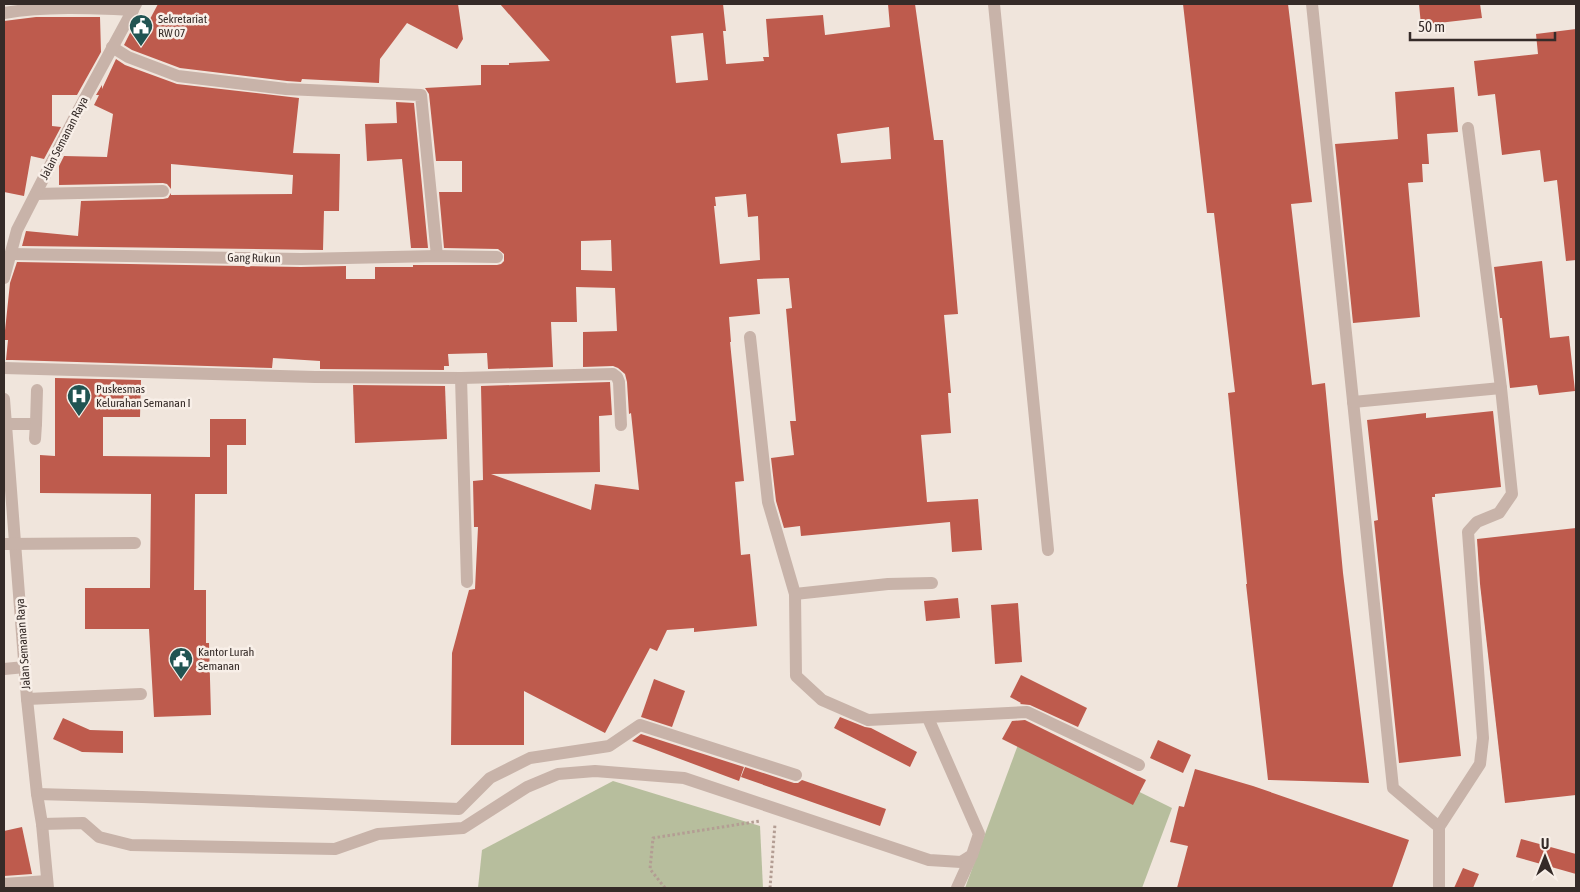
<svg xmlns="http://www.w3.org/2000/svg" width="1580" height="892" viewBox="0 0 1580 892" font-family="'Asap Condensed',sans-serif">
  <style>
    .green { fill: #b7be9d }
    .building { fill: #be5b4d; fill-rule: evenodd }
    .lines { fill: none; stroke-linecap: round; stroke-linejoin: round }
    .path { stroke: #b39d93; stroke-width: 3; stroke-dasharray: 2.5 2.5; stroke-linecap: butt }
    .minor { stroke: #c8b3a9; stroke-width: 12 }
    .labels { text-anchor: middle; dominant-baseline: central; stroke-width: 5; stroke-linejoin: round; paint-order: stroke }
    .poi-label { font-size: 12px; fill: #352b28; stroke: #f8efe8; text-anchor: start }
    .street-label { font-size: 12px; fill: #352b28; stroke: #f8efe8 }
  </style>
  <rect width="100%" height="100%" fill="#f0e5dc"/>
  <!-- green -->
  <g class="green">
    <polygon points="1022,734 1172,808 1142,888 965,888"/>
    <polygon points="613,781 760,826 763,888 478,888 482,850"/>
  </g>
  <!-- building -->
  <g class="building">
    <polygon points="158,4 458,4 463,39 457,49 407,23 380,59 379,83 302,79 301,82 287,81 180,68 132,50 124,45 131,31 141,36"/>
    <path d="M500,4H723L726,31H723L726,64L764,61L763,57H769L766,19L823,15L825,35L890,27L888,4H915L934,140H943L958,314L944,315L951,393H948L951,433L921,435L927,502L978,499L982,550L952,552L950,522L801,536L800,526L784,528L776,501L771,458L794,455L790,421H796L786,309L792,308L789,278L757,279L760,314L729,317L731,342H730L744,481L735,482L741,555L750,554L757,626L694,632V628L667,630L657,651L650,648L605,733L524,691V745H451L452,653L469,590L475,589L478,527H474L473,481L483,480L481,386L610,382L612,415L599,416L600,472L491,474L591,510L595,484L639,490L631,413L629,414L627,382L625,374L618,368L613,366L583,367V332L617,331L615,288L576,287L577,322H551L553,367L488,369L487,353L448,354L449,366H444V370L320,369V361L273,358L272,368L12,360H6L8,340H4L10,283L17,262L301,267L346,266V279H375V267H413V265H497L501,264L504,261V254L498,249L444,248L439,192H462V161H436L429,94L425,88L481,85V65H509V63L550,61ZM703,33L708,80L676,83L671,36ZM889,127L891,159L841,163L837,134ZM746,194L748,217L758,216L760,260L720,264L714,206H716L715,197ZM611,240L612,271L581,270V241Z"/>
    <polygon points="1183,4 1288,4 1312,202 1291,204 1312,385 1325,383 1343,573 1369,783 1268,780 1246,584 1247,584 1228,393 1235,392 1214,213 1207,213"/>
    <polygon points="1419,4 1480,4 1482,18 1421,25"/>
    <polygon points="36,17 100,17 101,52 77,95 52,95 52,126 61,127 44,159 31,156 24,196 4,192 4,21"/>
    <polygon points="1576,29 1576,260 1566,261 1557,180 1544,182 1540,150 1502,155 1495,94 1478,96 1474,61 1538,54 1536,34"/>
    <polygon points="116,59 125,65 177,84 299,98 293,153 340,154 339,211 324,211 323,250 22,246 26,231 78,236 81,201 163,199 168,198 171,193 171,195 292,194 293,175 171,164 171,189 167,184 163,183 59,185 59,166 64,156 107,157 113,114 94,105 99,95 96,95 102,85 102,89"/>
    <polygon points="1454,87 1458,132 1427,134 1429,164 1422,164 1423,182 1408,183 1420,317 1353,323 1335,144 1398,139 1395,92"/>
    <polygon points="396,102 414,103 428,248 411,248 402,159 367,161 365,124 397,123"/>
    <polygon points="1542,261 1550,338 1569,336 1575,391 1539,395 1537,385 1510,388 1502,318 1500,318 1494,267"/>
    <polygon points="55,378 141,380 140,417 103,417 103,456 210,457 210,419 246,419 246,445 227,445 227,494 195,494 194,590 206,590 206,643 209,643 211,715 154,717 149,629 85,629 85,588 150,588 151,494 40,493 40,455 55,456"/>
    <polygon points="353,385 445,386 447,439 355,443"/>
    <polygon points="1493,411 1501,487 1435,494 1435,497 1432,497 1461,756 1399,763 1374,521 1378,520 1367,420 1426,413 1426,418"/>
    <polygon points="1576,528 1576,795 1505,803 1480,584 1477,539"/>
    <polygon points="958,598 960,618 926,621 924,601"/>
    <polygon points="1018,603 1022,662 995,664 991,605"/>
    <polygon points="1021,675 1087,708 1078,727 1030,705 1020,704 1021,703 1010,697"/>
    <polygon points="654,679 685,691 672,727 641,717"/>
    <polygon points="840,717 865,727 871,728 917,752 910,767 834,728"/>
    <polygon points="63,718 90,730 123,731 123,753 82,752 53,739"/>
    <polygon points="1025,720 1146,780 1133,805 1002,739 1012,721"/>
    <polygon points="641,734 744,767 739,781 632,741"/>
    <polygon points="1158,740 1191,755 1183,773 1150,758"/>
    <polygon points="745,767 794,783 798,783 802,780 886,809 880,826 741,777"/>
    <polygon points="1195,769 1253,786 1409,840 1392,888 1177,888 1188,846 1170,842 1179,806 1184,807"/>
    <polygon points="22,827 32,874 4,876 4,831"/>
    <polygon points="1521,839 1576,854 1576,874 1516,857"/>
    <polygon points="1463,868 1479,874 1473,888 1454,888"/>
  </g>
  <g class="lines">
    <!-- path -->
    <g class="path">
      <polyline points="665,888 650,869 653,838 760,821"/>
      <polyline points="770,888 775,824"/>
    </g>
    <!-- minor -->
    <g class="minor">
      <polyline points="994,4 1048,550"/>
      <polyline points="1312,4 1393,788 1439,827 1439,888"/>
      <path d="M4,13C46,6 90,8 133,10"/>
      <polyline points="112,47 128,57 178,76 286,89 421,95 437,256"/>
      <polyline points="36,194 163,191"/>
      <polyline points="11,254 301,259 437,256 497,257"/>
      <polyline points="4,278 17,230 79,109 136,4"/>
      <polyline points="750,337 768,502 795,594 888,584 932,583"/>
      <polyline points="4,368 315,377 461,378 613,374 617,377 619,382 621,425"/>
      <polyline points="461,378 467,582"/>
      <polyline points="4,399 27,699 37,794 42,824 48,888"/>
      <polyline points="1353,402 1501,388"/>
      <polyline points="6,424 36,424 37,390"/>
      <polyline points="35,439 36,424"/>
      <polyline points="4,544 135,543"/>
      <polyline points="795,594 796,676 822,700 868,720 1027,712 1139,765"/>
      <polyline points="4,669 25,667"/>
      <polyline points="27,699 141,694"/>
      <polyline points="37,794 142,797 459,809 490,778 530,758 609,746 640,725 796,775"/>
      <polyline points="42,824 83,823 99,837 131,845 335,849 378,834 463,828 527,787 558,774 595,771 684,778 929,860 961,862 972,855 979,834 928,718"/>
      <polyline points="1439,827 1480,764 1483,738 1468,532 1477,522 1499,513 1512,494 1501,388 1468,128"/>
      <polyline points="4,884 47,881"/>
      <polyline points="957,888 972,855"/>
    </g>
  </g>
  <!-- icons -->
  <defs>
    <g id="civic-pin" transform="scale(1.25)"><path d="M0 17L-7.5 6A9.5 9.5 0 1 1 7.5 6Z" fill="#215452" stroke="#f8efe8"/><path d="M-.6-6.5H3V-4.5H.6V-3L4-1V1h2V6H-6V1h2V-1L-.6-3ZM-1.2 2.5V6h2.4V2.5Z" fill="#fff"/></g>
    <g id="hospital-pin" transform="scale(1.25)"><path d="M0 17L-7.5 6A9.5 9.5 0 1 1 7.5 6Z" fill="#215452" stroke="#f8efe8"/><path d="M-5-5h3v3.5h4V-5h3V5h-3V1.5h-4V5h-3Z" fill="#fff"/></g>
  </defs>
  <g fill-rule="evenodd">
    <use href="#civic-pin" x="141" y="26"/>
    <use href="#hospital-pin" x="79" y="396"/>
    <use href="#civic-pin" x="181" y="659"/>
  </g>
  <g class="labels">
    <!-- poi labels -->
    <g class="poi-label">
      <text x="158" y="19">Sekretariat<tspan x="158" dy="14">RW 07</tspan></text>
      <text x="96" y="389">Puskesmas<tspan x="96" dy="14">Kelurahan Semanan I</tspan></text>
      <text x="198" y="652">Kantor Lurah<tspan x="198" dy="14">Semanan</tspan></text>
    </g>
    <!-- street labels -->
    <g class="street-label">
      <text transform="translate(64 138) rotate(-63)">Jalan Semanan Raya</text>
      <text transform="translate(254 258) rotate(1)">Gang Rukun</text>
      <text transform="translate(23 644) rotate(-94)">Jalan Semanan Raya</text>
    </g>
  </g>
  <!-- border -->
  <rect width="1580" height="892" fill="none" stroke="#352b28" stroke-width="10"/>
  <!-- north arrow -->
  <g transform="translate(1545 857)" stroke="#f8efe8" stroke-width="4" paint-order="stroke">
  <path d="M0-4L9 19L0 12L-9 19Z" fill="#352b28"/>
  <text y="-8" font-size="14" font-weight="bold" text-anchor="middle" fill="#352b28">U</text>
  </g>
  <!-- scale -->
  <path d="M1410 32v8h145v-8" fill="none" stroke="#352b28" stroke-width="2.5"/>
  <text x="1418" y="32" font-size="15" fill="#352b28" stroke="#f8efe8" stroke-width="4" paint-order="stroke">50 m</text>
</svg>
